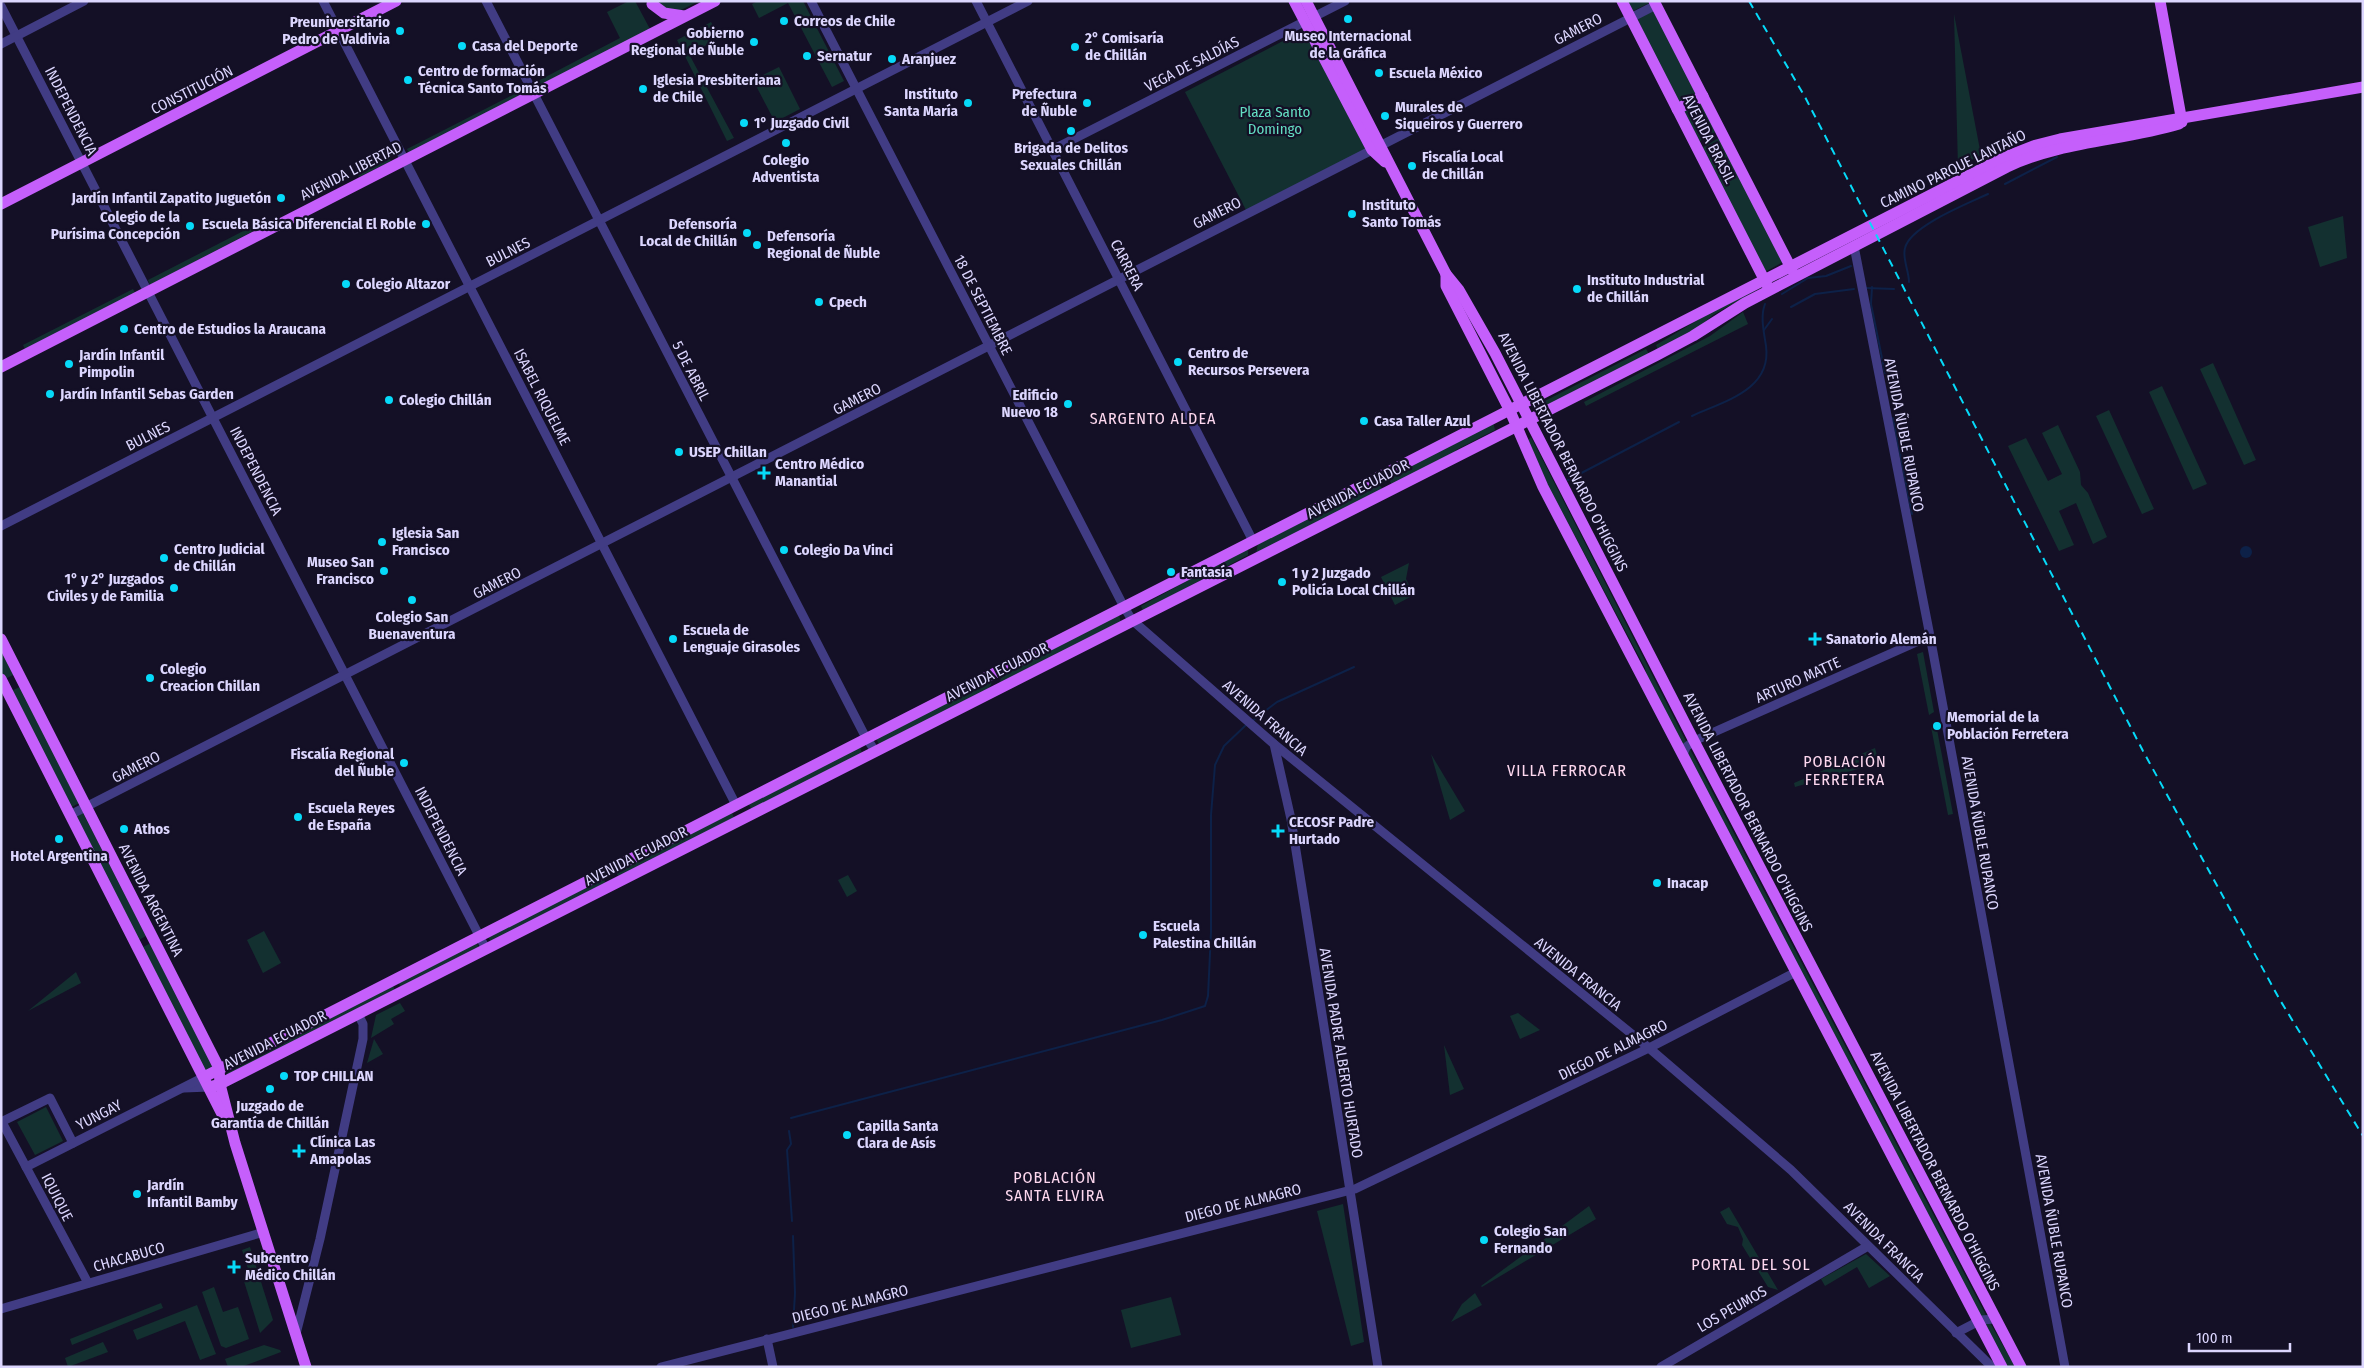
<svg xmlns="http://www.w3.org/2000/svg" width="2364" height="1368" viewBox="0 0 2364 1368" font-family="'Fira Sans Condensed',sans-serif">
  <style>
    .green { fill: #133030 }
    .water { fill: #0d2148 }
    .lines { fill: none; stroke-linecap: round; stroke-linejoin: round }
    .stream { stroke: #0d2148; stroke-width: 2 }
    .minor { stroke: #413c84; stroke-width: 9 }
    .major { stroke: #c55ffb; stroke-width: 11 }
    .rail { stroke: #06daf9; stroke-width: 2; stroke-dasharray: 8 6; stroke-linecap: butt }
    .poi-dot { fill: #06daf9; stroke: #141026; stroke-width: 2 }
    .labels { text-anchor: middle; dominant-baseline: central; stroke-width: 4.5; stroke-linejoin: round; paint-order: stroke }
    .poi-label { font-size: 15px; font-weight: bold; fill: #dcd6fe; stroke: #141026; text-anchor: start }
    .street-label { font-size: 15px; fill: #dcd6fe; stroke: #141026 }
    .park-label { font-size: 15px; fill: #63ddc2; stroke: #141026 }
    .neighbourhood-label { font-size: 16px; letter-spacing: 1px; fill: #fed8ef; stroke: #141026 }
  </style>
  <rect width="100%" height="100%" fill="#141026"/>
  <!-- green -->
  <g class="green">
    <polygon points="629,1 635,1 650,29 537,88 534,83 620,38 607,12"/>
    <polygon points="659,1 699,1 679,11 662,7"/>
    <polygon points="758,1 803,1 844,81 832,87 788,3 759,18 752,4"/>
    <polygon points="1625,1 1651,1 1651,2 1631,12"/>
    <polygon points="1654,9 1697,93 1679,102 1635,19"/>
    <polygon points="1954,14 1981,155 1958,167"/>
    <polygon points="711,22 720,38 689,54 734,138 727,141 677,40"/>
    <polygon points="1304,30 1366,150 1247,212 1185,92"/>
    <polygon points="779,67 800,109 775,122 753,80"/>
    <polygon points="520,91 522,95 409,153 407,149"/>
    <polygon points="1703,101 1717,131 1698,142 1682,111"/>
    <polygon points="1720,137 1783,262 1763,273 1700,149"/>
    <polygon points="389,157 391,161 359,177 357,173"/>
    <polygon points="2343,216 2347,258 2320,267 2308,227"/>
    <polygon points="257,224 259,228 150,285 148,280"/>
    <polygon points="133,289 135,293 25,349 23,345"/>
    <polygon points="1759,289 1713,315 1695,330 1658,350 1656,345 1713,311"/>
    <polygon points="1743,312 1748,324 1586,406 1584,402 1710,336"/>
    <polygon points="1646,349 1649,354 1540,410 1537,405"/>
    <polygon points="2213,363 2256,460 2244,465 2200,369"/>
    <polygon points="2162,386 2207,484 2193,490 2149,392"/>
    <polygon points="2109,410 2154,509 2142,514 2096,416"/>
    <polygon points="1493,422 1495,430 1456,450 1453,456 1392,485 1388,478"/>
    <polygon points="2058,425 2080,472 2081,485 2088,493 2107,537 2093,544 2076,503 2059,511 2074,545 2059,551 2008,446 2026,438 2048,481 2062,474 2042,433"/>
    <polygon points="1531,437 1692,753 1988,1319 2015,1367 2007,1367 1648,680 1645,668 1548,485 1528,440"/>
    <polygon points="1378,483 1383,490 1256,554 1258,543"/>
    <polygon points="1248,548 1248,555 1143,611 1141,606"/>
    <polygon points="1409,563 1406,579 1414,595 1395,605 1381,577"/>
    <polygon points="1119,615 1121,622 999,685 1002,674"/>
    <polygon points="1,647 15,674 5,679 1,671"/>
    <polygon points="1923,652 1934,712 1929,715 1917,654"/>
    <polygon points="992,678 991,685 985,692 880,747 876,738"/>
    <polygon points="22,686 81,802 70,808 11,691"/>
    <polygon points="1936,724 1953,814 1948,815 1931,727"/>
    <polygon points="859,744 863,756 753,812 747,801"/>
    <polygon points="1875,748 1879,763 1795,787 1794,783"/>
    <polygon points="1431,754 1465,811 1450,820"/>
    <polygon points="82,811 146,936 137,941 74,815"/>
    <polygon points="732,812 735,821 620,879 615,871"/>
    <polygon points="848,875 857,891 847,897 838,880"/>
    <polygon points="602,876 607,885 492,945 488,936"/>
    <polygon points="264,931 281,963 263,973 247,940"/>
    <polygon points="476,941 480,950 403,991 398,982"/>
    <polygon points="151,943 213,1067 205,1072 141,948"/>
    <polygon points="76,972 81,983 28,1011"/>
    <polygon points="393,985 395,992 228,1077 227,1073 282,1045 300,1032"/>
    <polygon points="400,1003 405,1011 391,1019 394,1024 371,1038 376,1015"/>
    <polygon points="1518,1013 1540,1030 1520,1039 1510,1016"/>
    <polygon points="374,1039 383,1054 367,1063"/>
    <polygon points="1444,1045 1464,1089 1450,1095"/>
    <polygon points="46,1107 63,1141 35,1155 17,1122"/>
    <polygon points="1343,1204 1364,1342 1351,1346 1317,1211"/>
    <polygon points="1589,1206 1596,1219 1482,1287 1481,1286"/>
    <polygon points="1729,1207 1778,1290 1768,1287 1742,1245 1743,1239 1738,1227 1727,1224 1720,1212"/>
    <polygon points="250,1247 273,1320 260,1333 243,1278 250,1275 242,1250"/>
    <polygon points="1866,1254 1890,1276 1869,1288 1857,1267 1825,1286 1821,1279"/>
    <polygon points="214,1287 223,1312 238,1307 249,1339 226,1348 221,1346 202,1292"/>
    <polygon points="1755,1288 1757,1293 1755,1306 1747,1293"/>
    <polygon points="1475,1293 1482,1305 1451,1322 1462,1304"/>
    <polygon points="1171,1297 1181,1335 1131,1348 1121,1310"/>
    <polygon points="161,1303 163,1308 72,1345 70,1339"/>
    <polygon points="197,1305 216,1354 200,1360 185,1321 137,1340 133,1330"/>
    <polygon points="103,1342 108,1352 68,1367 65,1358"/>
    <polygon points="264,1345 280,1350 281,1352 241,1367 228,1367 225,1359"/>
  </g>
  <!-- water -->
  <circle class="water" cx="2246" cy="552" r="6"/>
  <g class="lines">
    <!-- stream -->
    <g class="stream">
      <polyline points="2005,184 2057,157"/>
      <path d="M1909,282C1909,271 1902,258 1905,248C1910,226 1969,203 1988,194"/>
      <polyline points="1872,287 1871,304 1885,373"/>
      <polyline points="1866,288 1894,289"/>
      <polyline points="1782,294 1808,278 1826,276 1851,266"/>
      <polyline points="1791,307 1815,294 1854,289"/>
      <polyline points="1764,330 1772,319"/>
      <path d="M1692,416C1724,401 1772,390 1766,346C1764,332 1760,317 1765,304"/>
      <polyline points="1893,418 1912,514"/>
      <polyline points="1568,480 1679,422"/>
      <polyline points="1252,721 1277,702 1354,667"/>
      <polyline points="791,1118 1162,1020 1205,1006 1208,996 1211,932 1211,815 1215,765 1224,746 1246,725"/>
      <polyline points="789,1131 791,1144 787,1150 792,1221"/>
      <polyline points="793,1236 795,1293 793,1327"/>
    </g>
    <!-- minor -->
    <g class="minor">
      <polyline points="323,1 736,805"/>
      <polyline points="486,1 864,734 875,751"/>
      <polyline points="811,1 1124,607 1132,620 1274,744 1649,1048 1791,1170 1992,1367"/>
      <polyline points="976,1 1253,541"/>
      <polyline points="1,6 486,949"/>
      <polyline points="1,44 84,1"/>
      <polyline points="1052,150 1345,1"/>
      <polyline points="1854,246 1930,636 2065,1367"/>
      <polyline points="1,526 1028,1"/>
      <polyline points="1274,744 1291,819 1378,1367"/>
      <polyline points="1683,755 1686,747 1694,741 1930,636"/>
      <polyline points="70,815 1656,5"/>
      <polyline points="184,1088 209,1087"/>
      <polyline points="1,1122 50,1098 73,1143"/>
      <polyline points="2,1122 88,1283"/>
      <polyline points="26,1167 204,1077"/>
      <polyline points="1,1309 264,1232"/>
      <polyline points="1956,1333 1981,1320 1995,1319"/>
      <polyline points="296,1334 320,1239 363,1039 363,1024 358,1014"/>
      <polyline points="767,1339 773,1367"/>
      <polyline points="661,1367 1355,1189 1649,1048 1796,972"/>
      <polyline points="1661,1367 1868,1246"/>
    </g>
    <!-- major -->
    <g class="major">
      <polyline points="1294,1 1372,150 1385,162"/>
      <polyline points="1306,1 1446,274 1459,290 1495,353 1694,741 2021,1367"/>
      <polyline points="1622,1 1767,285"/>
      <polyline points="1654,1 1792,270"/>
      <polyline points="2160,1 2182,122"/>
      <polyline points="652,4 664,13 684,16"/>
      <polyline points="1677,109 1703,96"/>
      <polyline points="1,204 396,1"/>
      <polyline points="1446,274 1446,286 1510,411 1543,487 2002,1367"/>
      <polyline points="1,367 715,1"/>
      <polyline points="1,639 219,1068 220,1084 235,1143 306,1367"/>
      <polyline points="1,679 224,1118"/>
      <polyline points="204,1077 2005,157 2033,146 2060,139 2363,87"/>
      <path d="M209,1087L220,1084L358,1014L1657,355L1693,336L1745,303L2007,167C2062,141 2122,141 2179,124"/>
    </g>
    <!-- rail -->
    <polyline class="rail" points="1749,1 1805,97 2143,751 2280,1000 2363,1136"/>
  </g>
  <!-- markers -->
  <g class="poi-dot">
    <circle cx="1348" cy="19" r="5"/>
    <circle cx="784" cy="21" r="5"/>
    <circle cx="400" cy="31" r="5"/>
    <circle cx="754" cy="42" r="5"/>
    <circle cx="462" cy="46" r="5"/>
    <circle cx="1075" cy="47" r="5"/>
    <circle cx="807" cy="56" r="5"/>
    <circle cx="892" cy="59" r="5"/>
    <circle cx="1379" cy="73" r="5"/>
    <circle cx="408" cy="80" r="5"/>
    <circle cx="643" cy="89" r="5"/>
    <circle cx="968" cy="103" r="5"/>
    <circle cx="1087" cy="103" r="5"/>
    <circle cx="1385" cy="116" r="5"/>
    <circle cx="744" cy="123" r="5"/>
    <circle cx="1071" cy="131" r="5"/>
    <circle cx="786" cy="143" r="5"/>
    <circle cx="1412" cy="166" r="5"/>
    <circle cx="281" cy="198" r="5"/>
    <circle cx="1352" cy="214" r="5"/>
    <circle cx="426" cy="224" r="5"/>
    <circle cx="190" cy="226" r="5"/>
    <circle cx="747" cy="233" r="5"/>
    <circle cx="757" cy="245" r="5"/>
    <circle cx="346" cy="284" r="5"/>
    <circle cx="1577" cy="289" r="5"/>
    <circle cx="819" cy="302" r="5"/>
    <circle cx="124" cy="329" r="5"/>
    <circle cx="1178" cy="362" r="5"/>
    <circle cx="69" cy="364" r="5"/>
    <circle cx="50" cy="394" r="5"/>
    <circle cx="389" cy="400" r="5"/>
    <circle cx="1068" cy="404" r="5"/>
    <circle cx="1364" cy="421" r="5"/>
    <circle cx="679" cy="452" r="5"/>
    <path d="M761.5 465.5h5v5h5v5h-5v5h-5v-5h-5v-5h5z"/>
    <circle cx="382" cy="542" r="5"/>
    <circle cx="784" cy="550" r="5"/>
    <circle cx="164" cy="558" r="5"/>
    <circle cx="384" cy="571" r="5"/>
    <circle cx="1171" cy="572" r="5"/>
    <circle cx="1282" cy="582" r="5"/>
    <circle cx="174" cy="588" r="5"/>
    <circle cx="412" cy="600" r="5"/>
    <circle cx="673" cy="639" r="5"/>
    <path d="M1812.5 631.5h5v5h5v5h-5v5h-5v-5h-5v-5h5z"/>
    <circle cx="150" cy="678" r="5"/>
    <circle cx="1937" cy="726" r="5"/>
    <circle cx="404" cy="763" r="5"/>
    <circle cx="298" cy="817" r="5"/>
    <circle cx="124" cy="829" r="5"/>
    <path d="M1275.5 823.5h5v5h5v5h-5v5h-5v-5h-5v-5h5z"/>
    <circle cx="59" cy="839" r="5"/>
    <circle cx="1657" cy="883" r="5"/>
    <circle cx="1143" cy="935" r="5"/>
    <circle cx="284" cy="1076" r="5"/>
    <circle cx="270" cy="1089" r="5"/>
    <circle cx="847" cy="1135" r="5"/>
    <path d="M296.5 1143.5h5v5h5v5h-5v5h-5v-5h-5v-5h5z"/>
    <circle cx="137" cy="1194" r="5"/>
    <circle cx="1484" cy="1240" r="5"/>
    <path d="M231.5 1259.5h5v5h5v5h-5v5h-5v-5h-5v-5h5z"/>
  </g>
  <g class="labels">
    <!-- poi labels -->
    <g class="poi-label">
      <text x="794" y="21">Correos de Chile</text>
      <text x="390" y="22" text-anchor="end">Preuniversitario<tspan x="390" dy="17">Pedro de Valdivia</tspan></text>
      <text x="744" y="33" text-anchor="end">Gobierno<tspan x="744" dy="17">Regional de Ñuble</tspan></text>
      <text x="1348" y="36" text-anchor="middle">Museo Internacional<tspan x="1348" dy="17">de la Gráfica</tspan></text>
      <text x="1085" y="38">2° Comisaría<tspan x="1085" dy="17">de Chillán</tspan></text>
      <text x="472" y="46">Casa del Deporte</text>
      <text x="817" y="56">Sernatur</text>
      <text x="902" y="59">Aranjuez</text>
      <text x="418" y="71">Centro de formación<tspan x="418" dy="17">Técnica Santo Tomás</tspan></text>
      <text x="1389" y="73">Escuela México</text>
      <text x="653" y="80">Iglesia Presbiteriana<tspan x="653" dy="17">de Chile</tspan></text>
      <text x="958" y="94" text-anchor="end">Instituto<tspan x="958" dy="17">Santa María</tspan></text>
      <text x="1077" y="94" text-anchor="end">Prefectura<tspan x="1077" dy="17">de Ñuble</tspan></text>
      <text x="1395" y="107">Murales de<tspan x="1395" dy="17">Siqueiros y Guerrero</tspan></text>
      <text x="754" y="123">1° Juzgado Civil</text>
      <text x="1071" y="148" text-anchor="middle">Brigada de Delitos<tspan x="1071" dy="17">Sexuales Chillán</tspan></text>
      <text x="1422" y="157">Fiscalía Local<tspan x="1422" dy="17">de Chillán</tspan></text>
      <text x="786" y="160" text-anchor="middle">Colegio<tspan x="786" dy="17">Adventista</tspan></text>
      <text x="271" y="198" text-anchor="end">Jardín Infantil Zapatito Juguetón</text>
      <text x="1362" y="205">Instituto<tspan x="1362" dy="17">Santo Tomás</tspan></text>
      <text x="180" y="217" text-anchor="end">Colegio de la<tspan x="180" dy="17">Purísima Concepción</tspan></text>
      <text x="416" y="224" text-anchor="end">Escuela Básica Diferencial El Roble</text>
      <text x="737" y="224" text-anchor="end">Defensoría<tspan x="737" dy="17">Local de Chillán</tspan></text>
      <text x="767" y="236">Defensoría<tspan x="767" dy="17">Regional de Ñuble</tspan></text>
      <text x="1587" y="280">Instituto Industrial<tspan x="1587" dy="17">de Chillán</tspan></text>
      <text x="356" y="284">Colegio Altazor</text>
      <text x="829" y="302">Cpech</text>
      <text x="134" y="329">Centro de Estudios la Araucana</text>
      <text x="1188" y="353">Centro de<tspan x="1188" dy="17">Recursos Persevera</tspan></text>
      <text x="79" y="355">Jardín Infantil<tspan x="79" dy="17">Pimpolin</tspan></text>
      <text x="60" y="394">Jardín Infantil Sebas Garden</text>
      <text x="1058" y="395" text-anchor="end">Edificio<tspan x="1058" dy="17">Nuevo 18</tspan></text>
      <text x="399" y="400">Colegio Chillán</text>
      <text x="1374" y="421">Casa Taller Azul</text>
      <text x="689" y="452">USEP Chillan</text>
      <text x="775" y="464">Centro Médico<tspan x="775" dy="17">Manantial</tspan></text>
      <text x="392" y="533">Iglesia San<tspan x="392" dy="17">Francisco</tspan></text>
      <text x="174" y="549">Centro Judicial<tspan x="174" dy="17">de Chillán</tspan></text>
      <text x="794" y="550">Colegio Da Vinci</text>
      <text x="374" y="562" text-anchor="end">Museo San<tspan x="374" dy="17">Francisco</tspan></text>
      <text x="1181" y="572">Fantasía</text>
      <text x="1292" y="573">1 y 2 Juzgado<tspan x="1292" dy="17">Policía Local Chillán</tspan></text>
      <text x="164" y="579" text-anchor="end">1° y 2° Juzgados<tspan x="164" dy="17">Civiles y de Familia</tspan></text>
      <text x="412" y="617" text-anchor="middle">Colegio San<tspan x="412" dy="17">Buenaventura</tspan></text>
      <text x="683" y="630">Escuela de<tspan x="683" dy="17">Lenguaje Girasoles</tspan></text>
      <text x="1826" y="639">Sanatorio Alemán</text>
      <text x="160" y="669">Colegio<tspan x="160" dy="17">Creacion Chillan</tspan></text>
      <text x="1947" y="717">Memorial de la<tspan x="1947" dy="17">Población Ferretera</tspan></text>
      <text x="394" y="754" text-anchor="end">Fiscalía Regional<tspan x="394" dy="17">del Ñuble</tspan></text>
      <text x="308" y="808">Escuela Reyes<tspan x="308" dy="17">de España</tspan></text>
      <text x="1289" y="822">CECOSF Padre<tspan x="1289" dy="17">Hurtado</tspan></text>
      <text x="134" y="829">Athos</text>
      <text x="59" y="856" text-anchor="middle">Hotel Argentina</text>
      <text x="1667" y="883">Inacap</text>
      <text x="1153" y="926">Escuela<tspan x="1153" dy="17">Palestina Chillán</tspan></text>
      <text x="294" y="1076">TOP CHILLAN</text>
      <text x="270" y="1106" text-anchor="middle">Juzgado de<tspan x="270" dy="17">Garantía de Chillán</tspan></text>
      <text x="857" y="1126">Capilla Santa<tspan x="857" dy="17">Clara de Asís</tspan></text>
      <text x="310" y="1142">Clínica Las<tspan x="310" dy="17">Amapolas</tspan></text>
      <text x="147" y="1185">Jardín<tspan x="147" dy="17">Infantil Bamby</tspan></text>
      <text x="1494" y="1231">Colegio San<tspan x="1494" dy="17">Fernando</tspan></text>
      <text x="245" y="1258">Subcentro<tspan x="245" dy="17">Médico Chillán</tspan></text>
    </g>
    <!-- street labels -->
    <g class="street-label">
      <text transform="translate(1578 29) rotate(-27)">GAMERO</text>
      <text transform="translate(1192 64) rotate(-27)">VEGA DE SALDÍAS</text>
      <text transform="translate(192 90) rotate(-27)">CONSTITUCIÓN</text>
      <text transform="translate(71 111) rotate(63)">INDEPENDENCIA</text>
      <text transform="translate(1709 139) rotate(63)">AVENIDA BRASIL</text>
      <text transform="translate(1953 169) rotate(-26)">CAMINO PARQUE LANTAÑO</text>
      <text transform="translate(351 171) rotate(-27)">AVENIDA LIBERTAD</text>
      <text transform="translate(1217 213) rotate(-27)">GAMERO</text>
      <text transform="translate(508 252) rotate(-27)">BULNES</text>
      <text transform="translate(1127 265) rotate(63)">CARRERA</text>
      <text transform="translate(983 305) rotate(63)">18 DE SEPTIEMBRE</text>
      <text transform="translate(691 371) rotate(63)">5 DE ABRIL</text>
      <text transform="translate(542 397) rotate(63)">ISABEL RIQUELME</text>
      <text transform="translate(857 399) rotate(-27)">GAMERO</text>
      <text transform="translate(1904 435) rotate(79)">AVENIDA ÑUBLE RUPANCO</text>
      <text transform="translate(148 436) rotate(-27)">BULNES</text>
      <text transform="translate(1563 452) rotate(63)">AVENIDA LIBERTADOR BERNARDO O'HIGGINS</text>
      <text transform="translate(256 471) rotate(63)">INDEPENDENCIA</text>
      <text transform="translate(1358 489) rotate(-27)">AVENIDA ECUADOR</text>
      <text transform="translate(497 583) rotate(-27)">GAMERO</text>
      <text transform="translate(997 672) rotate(-27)">AVENIDA ECUADOR</text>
      <text transform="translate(1798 680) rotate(-24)">ARTURO MATTE</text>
      <text transform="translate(1265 718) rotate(41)">AVENIDA FRANCIA</text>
      <text transform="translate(136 767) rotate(-27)">GAMERO</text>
      <text transform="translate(1748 812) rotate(63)">AVENIDA LIBERTADOR BERNARDO O'HIGGINS</text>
      <text transform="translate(441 831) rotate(63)">INDEPENDENCIA</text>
      <text transform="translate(1980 833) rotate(80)">AVENIDA ÑUBLE RUPANCO</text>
      <text transform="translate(636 856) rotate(-27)">AVENIDA ECUADOR</text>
      <text transform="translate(151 900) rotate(63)">AVENIDA ARGENTINA</text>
      <text transform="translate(1578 974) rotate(39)">AVENIDA FRANCIA</text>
      <text transform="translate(275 1040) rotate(-27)">AVENIDA ECUADOR</text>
      <text transform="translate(1613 1050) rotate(-26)">DIEGO DE ALMAGRO</text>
      <text transform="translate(1341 1053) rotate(81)">AVENIDA PADRE ALBERTO HURTADO</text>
      <text transform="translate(99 1115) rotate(-27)">YUNGAY</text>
      <text transform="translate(1935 1171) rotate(63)">AVENIDA LIBERTADOR BERNARDO O'HIGGINS</text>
      <text transform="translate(57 1197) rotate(63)">IQUIQUE</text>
      <text transform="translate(1243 1203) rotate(-14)">DIEGO DE ALMAGRO</text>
      <text transform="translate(2054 1231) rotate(80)">AVENIDA ÑUBLE RUPANCO</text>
      <text transform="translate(1884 1242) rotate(45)">AVENIDA FRANCIA</text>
      <text transform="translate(129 1257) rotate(-16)">CHACABUCO</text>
      <text transform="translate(850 1304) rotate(-14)">DIEGO DE ALMAGRO</text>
      <text transform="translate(1732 1309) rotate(-30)">LOS PEUMOS</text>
    </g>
    <!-- park labels -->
    <g class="park-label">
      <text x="1275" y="112">Plaza Santo<tspan x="1275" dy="17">Domingo</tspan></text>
    </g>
    <!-- neighbourhood labels -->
    <g class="neighbourhood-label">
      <text x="1153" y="418">SARGENTO ALDEA</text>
      <text x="1845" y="761">POBLACIÓN<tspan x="1845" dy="18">FERRETERA</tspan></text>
      <text x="1567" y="770">VILLA FERROCAR</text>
      <text x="1055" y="1177">POBLACIÓN<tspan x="1055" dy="18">SANTA ELVIRA</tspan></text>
      <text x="1751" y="1264">PORTAL DEL SOL</text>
    </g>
  </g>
  <!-- border -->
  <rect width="2364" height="1368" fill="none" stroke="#dcd6fe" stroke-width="5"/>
  <!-- scale -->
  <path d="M2189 1343v8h101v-8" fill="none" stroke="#dcd6fe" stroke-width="2.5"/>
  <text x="2196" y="1343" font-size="15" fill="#dcd6fe" stroke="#141026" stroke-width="4" paint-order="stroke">100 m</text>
</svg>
